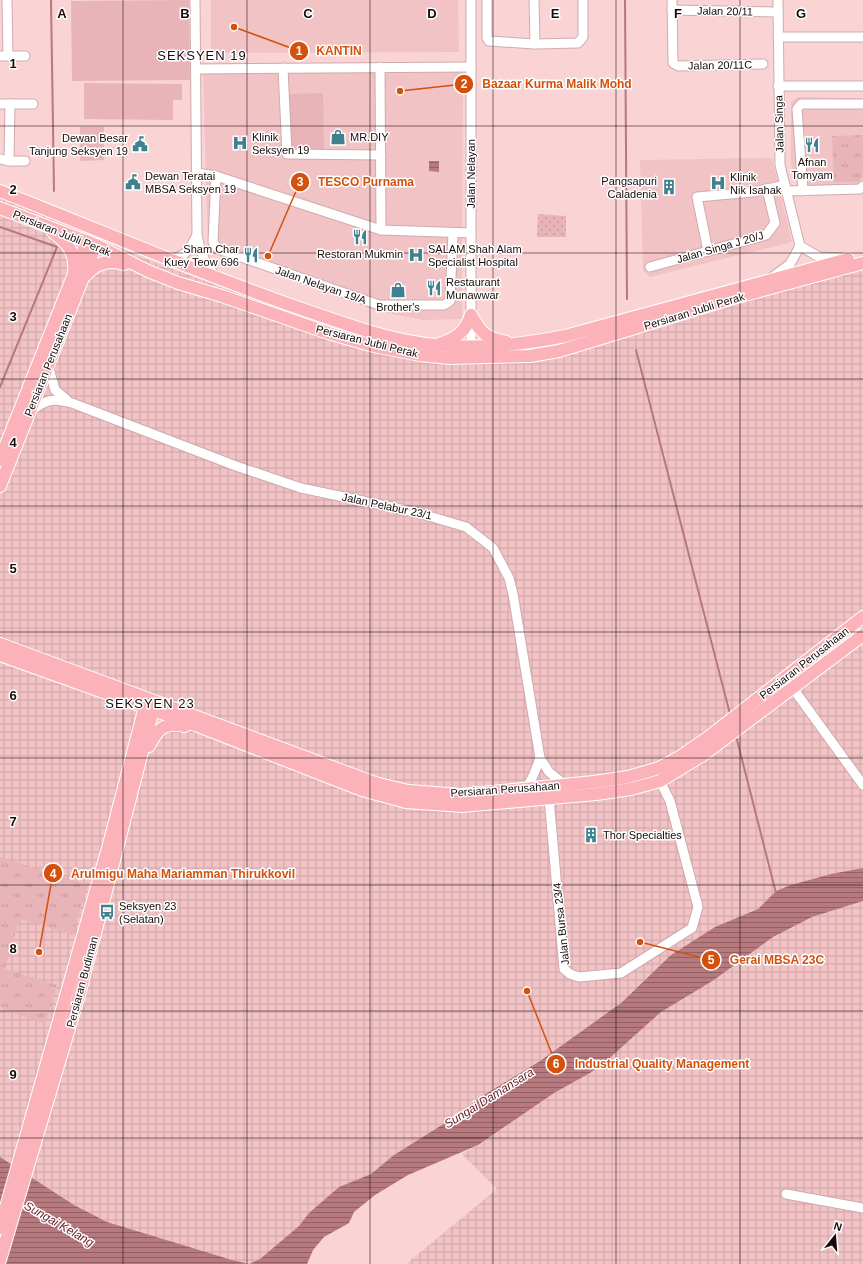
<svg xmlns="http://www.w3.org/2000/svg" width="863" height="1264" viewBox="0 0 863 1264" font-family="Arial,sans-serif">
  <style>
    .built { fill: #f2c3c5 }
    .industrial { fill: url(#industrial-grid) }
    .grass { fill: url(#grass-tufts) }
    .park { fill: url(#park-dots) }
    .pitch { fill: #e9b4b7 }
    .water { fill: url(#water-rules) }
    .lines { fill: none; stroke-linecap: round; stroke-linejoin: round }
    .stream { stroke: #b6797d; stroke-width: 2 }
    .minor-casing { stroke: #d0aaac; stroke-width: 11 }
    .major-casing { stroke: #fff; stroke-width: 14 }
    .minor { stroke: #fff; stroke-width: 9 }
    .major { stroke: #fbb2b9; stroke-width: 12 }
    .grid { fill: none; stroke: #170a0b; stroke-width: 1; stroke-opacity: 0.55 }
    .labels { text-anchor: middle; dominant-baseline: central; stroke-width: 3; stroke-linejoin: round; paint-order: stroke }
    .street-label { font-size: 11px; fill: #170a0b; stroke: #fff }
    .poi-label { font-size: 11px; fill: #170a0b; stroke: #fff; text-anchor: start }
    .water-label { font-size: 12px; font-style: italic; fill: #651a27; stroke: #fff }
    .quarter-label { font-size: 13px; letter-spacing: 1px; fill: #170a0b; stroke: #fff }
    .grid-label { font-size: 13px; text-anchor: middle; font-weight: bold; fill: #170a0b; stroke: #fff; stroke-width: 3; stroke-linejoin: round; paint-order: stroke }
    .leader { fill: none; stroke: #d3510c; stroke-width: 1.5 }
    .callout-dot { fill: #d3510c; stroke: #fff; stroke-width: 1.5 }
    .mark-label { font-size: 12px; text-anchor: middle; font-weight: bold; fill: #fff }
    .callout-label { font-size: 12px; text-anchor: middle; font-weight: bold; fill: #d3510c; stroke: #fff; stroke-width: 3; stroke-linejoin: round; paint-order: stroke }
  </style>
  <defs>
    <pattern id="industrial-grid" width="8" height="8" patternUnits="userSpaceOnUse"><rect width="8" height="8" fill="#f2c3c5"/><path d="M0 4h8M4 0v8" fill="none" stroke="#cfa6a8"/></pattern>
    <pattern id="grass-tufts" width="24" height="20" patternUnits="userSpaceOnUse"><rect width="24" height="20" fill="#e9b4b7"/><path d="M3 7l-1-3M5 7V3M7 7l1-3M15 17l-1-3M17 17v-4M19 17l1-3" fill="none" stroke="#c7999c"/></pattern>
    <pattern id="park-dots" width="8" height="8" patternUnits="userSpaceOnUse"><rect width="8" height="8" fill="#e9b4b7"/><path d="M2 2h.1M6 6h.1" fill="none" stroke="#c7999c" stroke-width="1.8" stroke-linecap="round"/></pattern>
    <pattern id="water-rules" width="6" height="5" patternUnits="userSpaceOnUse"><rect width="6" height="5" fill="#b6797d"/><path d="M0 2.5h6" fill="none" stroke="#936165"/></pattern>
  </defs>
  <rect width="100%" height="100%" fill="#fad3d5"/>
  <!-- built -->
  <g class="built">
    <polygon points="211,0 458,0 459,52 211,53"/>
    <polygon points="203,72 463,72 462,319 423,320 377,311 208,247"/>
    <polygon points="798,97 863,98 863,179 858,184 798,186 791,164 791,102"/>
    <polygon points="772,158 792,242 650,277 643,271 640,160"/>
  </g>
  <!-- industrial -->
  <g class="industrial">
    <polygon points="0,197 143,258 318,323 404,347 469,353 525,350 626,325 863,258 863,868 831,874 776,891 758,909 715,927 671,955 621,1003 540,1061 479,1098 453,1118 394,1155 371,1174 339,1187 309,1213 299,1226 260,1259 249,1264 215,1256 107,1222 74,1205 0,1157"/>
    <polygon points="863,901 863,1264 406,1264 497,1189 462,1154 478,1145 554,1093 590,1073 604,1063 661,1012 714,980 773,937 812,917"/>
  </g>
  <!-- grass -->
  <g class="grass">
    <polygon points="863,135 863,177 858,182 834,182 832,136"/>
    <polygon points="0,857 88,885 73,935 20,919 5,969 57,985 45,1024 0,1007"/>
  </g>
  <!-- park -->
  <polygon class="park" points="538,214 566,216 566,237 537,237"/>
  <!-- pitch -->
  <g class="pitch">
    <polygon points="189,0 190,80 72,81 71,1"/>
    <polygon points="84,83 182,84 182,100 173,100 173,120 84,119"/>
    <polygon points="323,93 324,150 290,150 289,94"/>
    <polygon points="80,127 104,127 104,160 80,161"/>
  </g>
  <!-- water -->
  <g class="water">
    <polygon points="429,161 439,161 439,172 429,171"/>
    <polygon points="863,868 863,901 812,917 773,937 714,980 661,1012 604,1063 590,1073 554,1093 478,1145 408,1175 375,1195 354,1212 349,1223 324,1237 313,1250 307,1264 3,1264 0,1262 0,1157 74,1205 107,1222 232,1260 249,1264 260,1259 299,1226 309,1213 339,1187 371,1174 394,1155 453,1118 479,1098 540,1061 621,1003 671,955 715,927 758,909 776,891 791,885 831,874"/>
  </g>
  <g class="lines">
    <!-- stream -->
    <g class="stream">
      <polyline points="51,0 54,191"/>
      <polyline points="625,0 627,299"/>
      <polyline points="0,227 57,247 0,387"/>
      <polyline points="636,350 730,714"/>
      <polyline points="736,736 776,893"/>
    </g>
    <!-- minor casing -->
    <g class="minor-casing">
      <g id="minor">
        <polyline points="7,0 8,56"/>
        <path d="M195,0L197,235C200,252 205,263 216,277"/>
        <polyline points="487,0 487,38 489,41 535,44 578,43 583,37 583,0"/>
        <polyline points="534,0 535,44"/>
        <polyline points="672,0 673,63 678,66 763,64"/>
        <polyline points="778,0 780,165 800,246"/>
        <polyline points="672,10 778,12"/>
        <polyline points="778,37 863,37"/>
        <polyline points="0,56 25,56"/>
        <polyline points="380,67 381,230"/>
        <polyline points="283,68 287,154 381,155"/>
        <polyline points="196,69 471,67"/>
        <polyline points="778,86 863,86"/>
        <polyline points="0,104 33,104"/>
        <polyline points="0,159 9,161 25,161"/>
        <polyline points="9,161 10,104"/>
        <polyline points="197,173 216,176 381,230 471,233"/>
        <polyline points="216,176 213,242 218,249 379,305 444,305 450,301 453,233"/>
        <polyline points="787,191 860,189 863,186"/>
        <polyline points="803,191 797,109 801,104 863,104"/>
        <polyline points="800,246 819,257 841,258"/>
        <polyline points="708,251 697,197 753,192 785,185"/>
        <path d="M169,259C185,258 190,249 197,235"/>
        <polyline points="650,267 766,235 775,223 767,189"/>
        <polyline points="771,278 790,264 800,246"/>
        <polyline points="471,347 471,0"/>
        <polyline points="48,365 55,390 67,400"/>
        <path d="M30,412C46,399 52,398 72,403L236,466L301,488L415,512L466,527L493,548L509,578L513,594L540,758L549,772L565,785"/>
        <polyline points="792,687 863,785"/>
        <polyline points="526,789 534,774 540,758"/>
        <polyline points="549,798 564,969 570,974 579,977 621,973 692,928 698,907 670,801 660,781"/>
        <polyline points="786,1194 863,1208"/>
      </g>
    </g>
    <!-- major casing -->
    <g class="major-casing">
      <g id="major">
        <path d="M0,191C99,230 196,272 296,307C341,322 388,341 436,345C482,349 519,345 565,336L848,259"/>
        <polyline points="0,208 96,245 148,271 178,283 222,296 328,333 374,346 420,355 449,358 530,356 559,351 730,299 863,263"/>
        <path d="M53,232C67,243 76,252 74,271"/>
        <path d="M86,275C96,263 109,259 124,264"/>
        <path d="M471,315C481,333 485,338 506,342"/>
        <path d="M439,344C455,339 466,332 471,315"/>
        <polyline points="0,460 87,241"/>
        <polyline points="0,486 96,245"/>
        <polyline points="0,644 375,783 408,791 461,795 594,782 628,777 659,768 678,758 706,739 863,617"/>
        <polyline points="0,655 198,726 362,790 406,802 462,806 596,794 631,789 660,781 703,755 863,635"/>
        <path d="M149,746C158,728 164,722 185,726"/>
        <polyline points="0,1228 110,841 147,699"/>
        <polyline points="0,1260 79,995 155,702"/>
      </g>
    </g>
    <!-- minor -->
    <use href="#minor" class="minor"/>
    <!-- major -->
    <use href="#major" class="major"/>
  </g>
  <!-- grid -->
  <path class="grid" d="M123,0V1264M247,0V1264M370,0V1264M493,0V1264M616,0V1264M740,0V1264M0,126H863M0,253H863M0,379H863M0,506H863M0,632H863M0,758H863M0,885H863M0,1011H863M0,1138H863"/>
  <!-- icons -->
  <defs>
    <g id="shop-bare" transform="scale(1.2)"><path d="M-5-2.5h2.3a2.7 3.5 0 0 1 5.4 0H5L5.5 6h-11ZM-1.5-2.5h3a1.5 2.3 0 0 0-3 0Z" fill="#3e8290" stroke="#fff" stroke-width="2.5" paint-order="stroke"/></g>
    <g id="hospital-bare" transform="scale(1.2)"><path d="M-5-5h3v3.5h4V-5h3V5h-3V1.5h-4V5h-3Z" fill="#3e8290" stroke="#fff" stroke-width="2.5" paint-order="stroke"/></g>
    <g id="civic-bare" transform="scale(1.2)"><path d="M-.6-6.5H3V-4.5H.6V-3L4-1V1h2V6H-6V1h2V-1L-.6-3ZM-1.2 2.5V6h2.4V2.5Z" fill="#3e8290" stroke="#fff" stroke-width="2.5" paint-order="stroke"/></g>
    <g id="restaurant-bare" transform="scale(1.2)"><path d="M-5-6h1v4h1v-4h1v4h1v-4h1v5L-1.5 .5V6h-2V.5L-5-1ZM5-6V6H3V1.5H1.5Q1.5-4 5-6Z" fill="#3e8290" stroke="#fff" stroke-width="2.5" paint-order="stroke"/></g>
    <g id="building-bare" transform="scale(1.2)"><path d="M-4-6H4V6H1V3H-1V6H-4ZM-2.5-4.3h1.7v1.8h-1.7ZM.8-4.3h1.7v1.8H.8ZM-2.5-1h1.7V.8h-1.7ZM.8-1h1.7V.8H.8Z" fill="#3e8290" stroke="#fff" stroke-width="2.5" paint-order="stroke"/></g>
    <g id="bus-bare" transform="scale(1.2)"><path d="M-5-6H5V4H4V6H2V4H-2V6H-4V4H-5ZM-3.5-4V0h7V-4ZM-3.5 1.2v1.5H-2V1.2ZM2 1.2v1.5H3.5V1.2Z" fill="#3e8290" stroke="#fff" stroke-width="2.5" paint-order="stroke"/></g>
  </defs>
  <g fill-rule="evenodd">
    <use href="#shop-bare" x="338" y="137"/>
    <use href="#hospital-bare" x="240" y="143"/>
    <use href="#civic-bare" x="140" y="144"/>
    <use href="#restaurant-bare" x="812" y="145"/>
    <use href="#civic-bare" x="133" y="182"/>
    <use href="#hospital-bare" x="718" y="183"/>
    <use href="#building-bare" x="669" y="187"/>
    <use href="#restaurant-bare" x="360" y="237"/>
    <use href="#restaurant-bare" x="251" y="255"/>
    <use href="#hospital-bare" x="416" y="255"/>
    <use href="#restaurant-bare" x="434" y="288"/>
    <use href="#shop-bare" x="398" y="290"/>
    <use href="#building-bare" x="591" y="835"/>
    <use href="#bus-bare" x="107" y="912"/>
  </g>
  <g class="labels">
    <!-- street labels -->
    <g class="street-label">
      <text transform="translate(725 11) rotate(1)">Jalan 20/11</text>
      <text transform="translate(720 65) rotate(-1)">Jalan 20/11C</text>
      <text transform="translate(779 124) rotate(-91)">Jalan Singa</text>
      <text transform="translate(471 174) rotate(-90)">Jalan Nelayan</text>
      <text transform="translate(62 233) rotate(22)">Persiaran Jubli Perak</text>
      <text transform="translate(720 247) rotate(-16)">Jalan Singa J 20/J</text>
      <text transform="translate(321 285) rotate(19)">Jalan Nelayan 19/A</text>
      <text transform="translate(694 311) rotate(-17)">Persiaran Jubli Perak</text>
      <text transform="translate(367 341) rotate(14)">Persiaran Jubli Perak</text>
      <text transform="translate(48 365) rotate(-68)">Persiaran Perusahaan</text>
      <text transform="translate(387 506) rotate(12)">Jalan Pelabur 23/1</text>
      <text transform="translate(804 663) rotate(-38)">Persiaran Perusahaan</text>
      <text transform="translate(505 789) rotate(-4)">Persiaran Perusahaan</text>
      <text transform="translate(561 924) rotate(-96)">Jalan Bursa 23/4</text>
      <text transform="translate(82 982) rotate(-75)">Persiaran Budiman</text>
    </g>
    <!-- poi labels -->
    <g class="poi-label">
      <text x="252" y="137">Klinik<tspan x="252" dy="13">Seksyen 19</tspan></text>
      <text x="350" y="137">MR.DIY</text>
      <text x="128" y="138" text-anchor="end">Dewan Besar<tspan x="128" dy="13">Tanjung Seksyen 19</tspan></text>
      <text x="812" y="162" text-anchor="middle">Afnan<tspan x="812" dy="13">Tomyam</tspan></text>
      <text x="145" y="176">Dewan Teratai<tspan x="145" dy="13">MBSA Seksyen 19</tspan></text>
      <text x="730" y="177">Klinik<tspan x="730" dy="13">Nik Isahak</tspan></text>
      <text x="657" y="181" text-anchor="end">Pangsapuri<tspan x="657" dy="13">Caladenia</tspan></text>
      <text x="239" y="249" text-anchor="end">Sham Char<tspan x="239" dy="13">Kuey Teow 696</tspan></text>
      <text x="428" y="249">SALAM Shah Alam<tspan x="428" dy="13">Specialist Hospital</tspan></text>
      <text x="360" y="254" text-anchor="middle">Restoran Mukmin</text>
      <text x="446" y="282">Restaurant<tspan x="446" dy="13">Munawwar</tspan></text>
      <text x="398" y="307" text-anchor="middle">Brother's</text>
      <text x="603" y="835">Thor Specialties</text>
      <text x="119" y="906">Seksyen 23<tspan x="119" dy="13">(Selatan)</tspan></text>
    </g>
    <!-- water labels -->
    <g class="water-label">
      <text transform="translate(489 1098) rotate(-32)">Sungai Damansara</text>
      <text transform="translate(59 1224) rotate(30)">Sungai Kelang</text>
    </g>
    <!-- quarter labels -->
    <g class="quarter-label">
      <text x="202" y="55">SEKSYEN 19</text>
      <text x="150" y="703">SEKSYEN 23</text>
    </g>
  </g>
  <g class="grid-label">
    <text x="62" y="18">A</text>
    <text x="185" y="18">B</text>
    <text x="308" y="18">C</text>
    <text x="432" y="18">D</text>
    <text x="555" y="18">E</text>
    <text x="678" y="18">F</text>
    <text x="801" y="18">G</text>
    <text x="13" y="68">1</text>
    <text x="13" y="194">2</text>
    <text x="13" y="321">3</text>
    <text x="13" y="447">4</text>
    <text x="13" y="573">5</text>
    <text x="13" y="700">6</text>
    <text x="13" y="826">7</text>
    <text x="13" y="953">8</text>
    <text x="13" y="1079">9</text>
  </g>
  <!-- callouts -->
  <path class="leader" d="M234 27L299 51M400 91L464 84M268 256L300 182M39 952L53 873M640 942L711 960M527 991L556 1064"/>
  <g class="callout-dot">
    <circle cx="234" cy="27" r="4"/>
    <circle cx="400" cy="91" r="4"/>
    <circle cx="268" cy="256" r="4"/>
    <circle cx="39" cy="952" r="4"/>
    <circle cx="640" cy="942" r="4"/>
    <circle cx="527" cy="991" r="4"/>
    <circle cx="299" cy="51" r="10"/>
    <circle cx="464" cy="84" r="10"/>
    <circle cx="300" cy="182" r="10"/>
    <circle cx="53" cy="873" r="10"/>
    <circle cx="711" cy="960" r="10"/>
    <circle cx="556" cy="1064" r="10"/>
  </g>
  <g class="mark-label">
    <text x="299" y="55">1</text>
    <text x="464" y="88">2</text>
    <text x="300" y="186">3</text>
    <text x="53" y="878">4</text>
    <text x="711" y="964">5</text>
    <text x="556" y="1068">6</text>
  </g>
  <g class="callout-label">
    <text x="339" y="55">KANTIN</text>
    <text x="557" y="88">Bazaar Kurma Malik Mohd</text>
    <text x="366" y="186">TESCO Purnama</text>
    <text x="183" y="878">Arulmigu Maha Mariamman Thirukkovil</text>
    <text x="777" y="964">Gerai MBSA 23C</text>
    <text x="662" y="1068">Industrial Quality Management</text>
  </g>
  <!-- north arrow -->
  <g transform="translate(835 1236) rotate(17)" stroke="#ffffff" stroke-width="3" paint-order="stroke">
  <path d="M0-3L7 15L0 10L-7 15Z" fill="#170a0b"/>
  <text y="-6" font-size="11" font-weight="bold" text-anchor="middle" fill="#170a0b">N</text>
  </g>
</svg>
